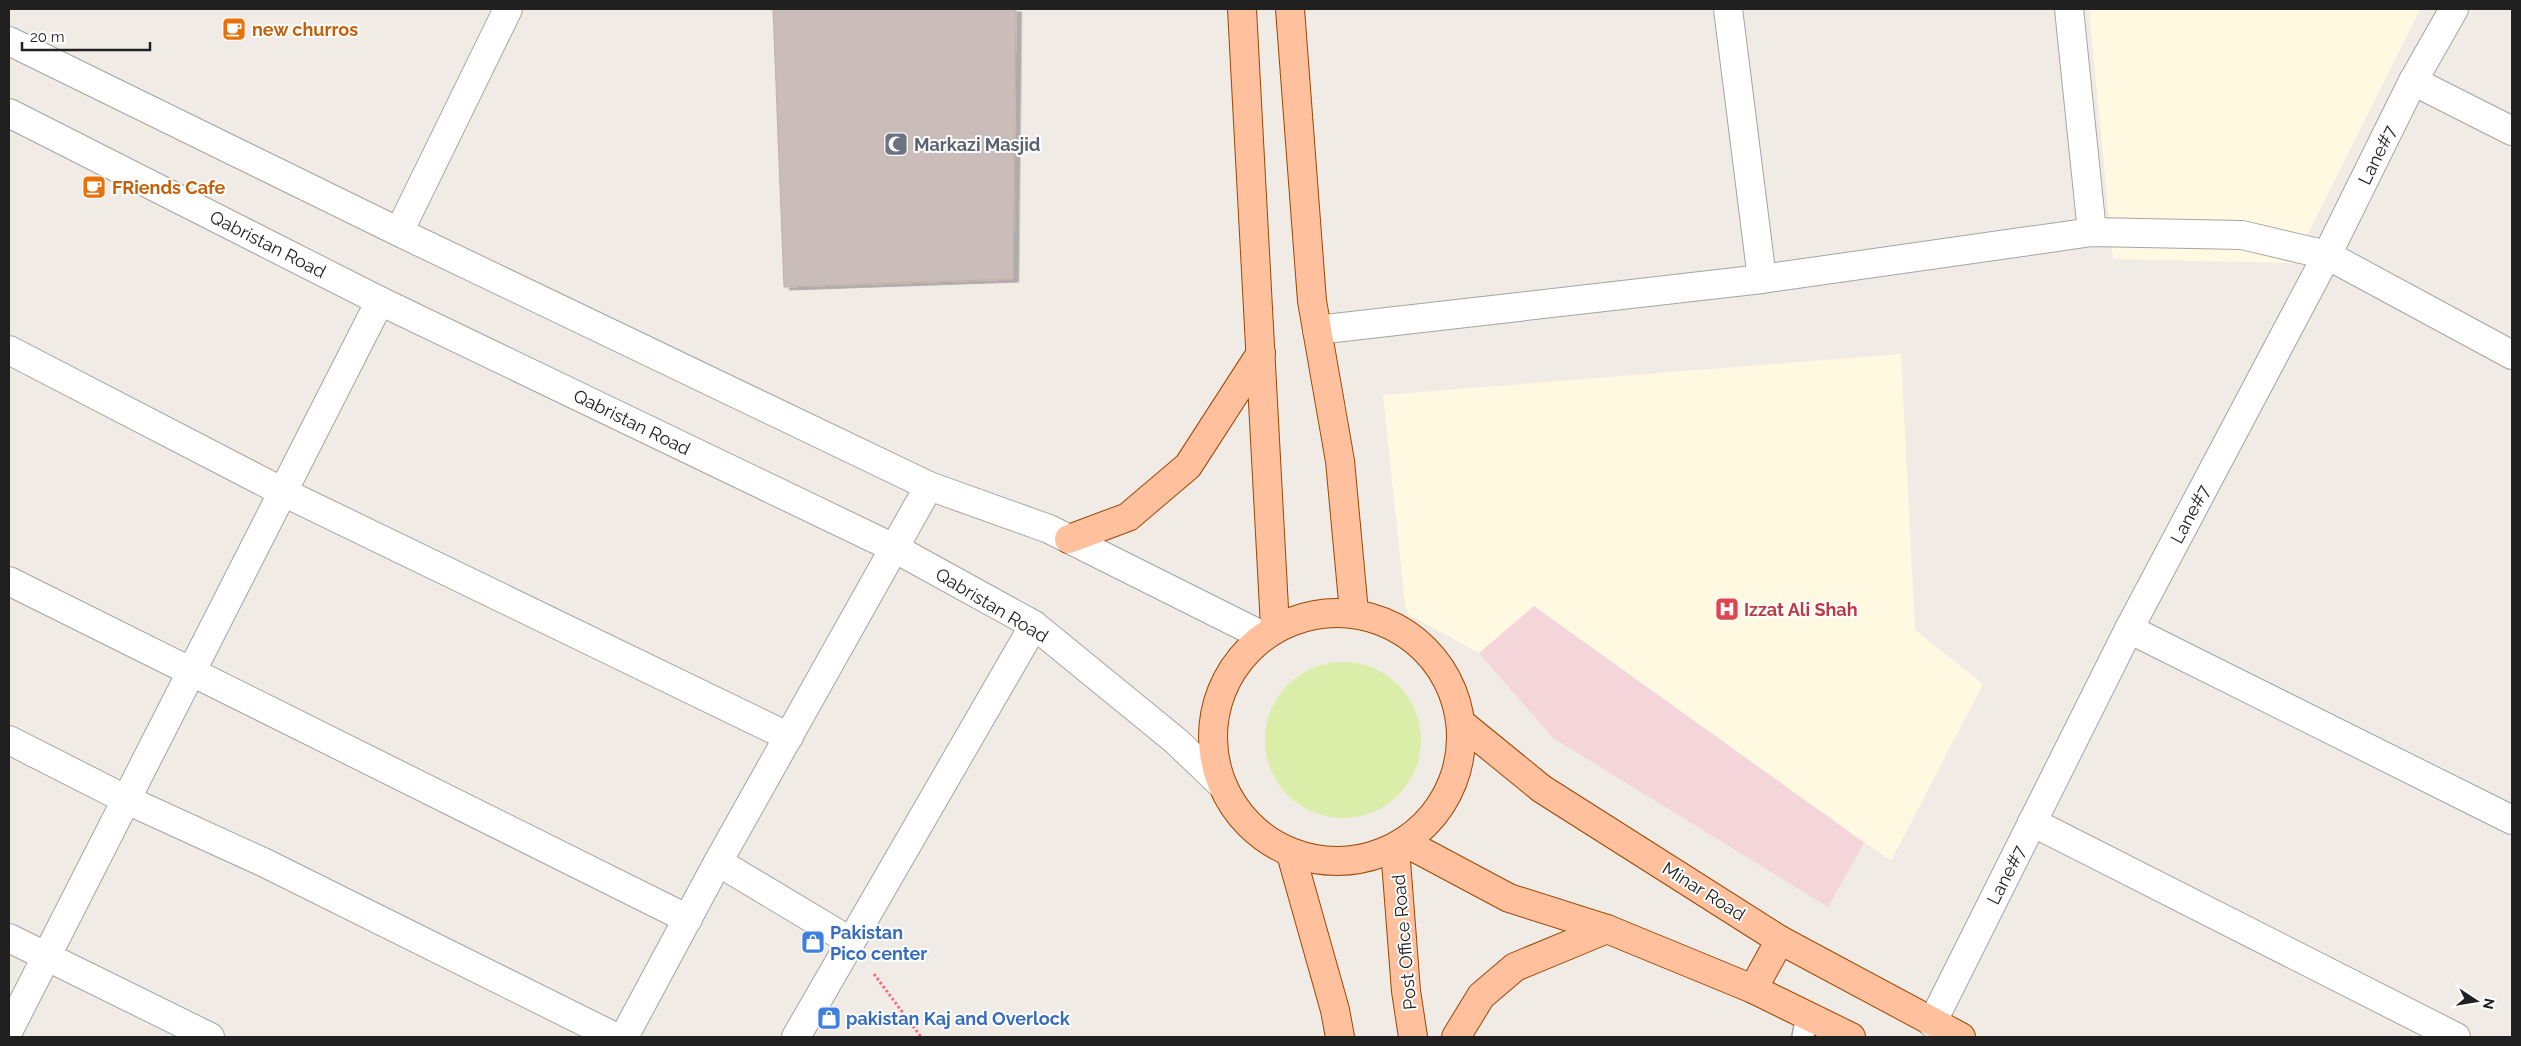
<svg xmlns="http://www.w3.org/2000/svg" width="2521" height="1046" viewBox="0 0 2521 1046" font-family="Raleway,sans-serif">
  <style>
    .commercial { fill: #f3d5da }
    .education { fill: #fff9e1 }
    .grass { fill: #daeea9 }
    .building { fill: #cabcb9; stroke: #c4aea7; filter: url(#shadow) }
    .lines { fill: none; stroke-linecap: round; stroke-linejoin: round }
    .service-casing { stroke: #a4a4a4; stroke-width: 24 }
    .minor-casing { stroke: #a4a4a4; stroke-width: 30 }
    .tertiary-casing { stroke: #a4a4a4; stroke-width: 30 }
    .primary-casing { stroke: #9c4700; stroke-width: 30 }
    .path { stroke: #ff697a; stroke-width: 3; stroke-dasharray: 2.5 2.5; stroke-linecap: butt }
    .service { stroke: #fff; stroke-width: 21 }
    .minor { stroke: #fff; stroke-width: 28 }
    .tertiary { stroke: #fff; stroke-width: 28 }
    .primary { stroke: #ffc09d; stroke-width: 28 }
    .labels { text-anchor: middle; dominant-baseline: central; stroke-width: 4; stroke-linejoin: round; paint-order: stroke }
    .food-label { font-size: 18px; font-weight: bold; fill: #c56008; stroke: #fff; text-anchor: start }
    .worship-label { font-size: 18px; font-weight: bold; fill: #5b616d; stroke: #fff; text-anchor: start }
    .street-label { font-size: 18px; fill: #202020; stroke: #fff }
    .health-label { font-size: 18px; font-weight: bold; fill: #be3a42; stroke: #fff; text-anchor: start }
    .shop-label { font-size: 18px; font-weight: bold; fill: #366cbe; stroke: #fff; text-anchor: start }
  </style>
  <defs>
    <filter id="shadow"><feDropShadow dx="5.5" dy="3" stdDeviation="0" flood-color="#0004"/></filter>
  </defs>
  <rect width="100%" height="100%" fill="#f1ebe6"/>
  <!-- commercial -->
  <polygon class="commercial" points="1534,606 1864,843 1828,907 1553,738 1479,653"/>
  <!-- education -->
  <g class="education">
    <polygon points="2089,9 2420,9 2293,263 2113,259"/>
    <polygon points="1901,354 1915,630 1983,684 1891,861 1534,606 1479,653 1406,613 1383,395"/>
  </g>
  <!-- grass -->
  <circle class="grass" cx="1343" cy="740" r="78"/>
  <!-- building -->
  <polygon class="building" points="773,9 1016,9 1013,279 784,287"/>
  <g class="lines">
    <!-- service casing -->
    <g class="service-casing">
      <polyline id="service" points="1803,1037 1807,1015"/>
    </g>
    <!-- minor casing -->
    <g class="minor-casing">
      <g id="minor">
        <polyline points="1728,9 1762,279"/>
        <polyline points="2069,9 2092,232"/>
        <polyline points="2413,81 2512,131"/>
        <polyline points="399,232 508,9"/>
        <polyline points="1317,330 1762,279 2092,232 2242,235 2327,255 2512,355"/>
        <polyline points="9,350 283,492 789,737"/>
        <polyline points="9,581 688,919"/>
        <polyline points="2129,629 2512,820"/>
        <polyline points="9,740 127,800 265,863 615,1037"/>
        <polyline points="2032,822 2456,1037"/>
        <polyline points="718,862 850,941"/>
        <polyline points="9,938 210,1037"/>
        <polyline points="1932,1023 2129,629 2327,255 2413,81 2454,9"/>
        <polyline points="9,1030 380,301"/>
        <polyline points="624,1037 718,862 929,486"/>
        <polyline points="796,1037 1034,625"/>
      </g>
    </g>
    <!-- tertiary casing -->
    <g class="tertiary-casing">
      <g id="tertiary">
        <polyline points="9,41 399,232 929,486 1049,529 1263,636"/>
        <polyline points="9,113 380,301 896,549 1034,625 1176,741 1220,783"/>
      </g>
    </g>
    <!-- primary casing -->
    <g class="primary-casing">
      <g id="primary">
        <polyline points="1242,9 1275,627"/>
        <polyline points="1290,9 1312,301 1340,461 1354,612"/>
        <polyline points="1069,539 1128,517 1188,466 1261,353"/>
        <circle cx="1337" cy="737" r="124"/>
        <polyline points="1461,723 1542,789 1780,940 1961,1037"/>
        <polyline points="1404,842 1509,898 1607,929 1753,989 1851,1037"/>
        <polyline points="1395,848 1406,991 1413,1037"/>
        <polyline points="1291,854 1335,1010 1340,1037"/>
        <polyline points="1753,989 1780,940"/>
        <polyline points="1456,1037 1481,996 1515,967 1607,929"/>
      </g>
    </g>
    <!-- path -->
    <polyline class="path" points="874,974 921,1037"/>
    <!-- service -->
    <use href="#service" class="service"/>
    <!-- minor -->
    <use href="#minor" class="minor"/>
    <!-- tertiary -->
    <use href="#tertiary" class="tertiary"/>
    <!-- primary -->
    <use href="#primary" class="primary"/>
  </g>
  <!-- icons -->
  <defs>
    <g id="cafe-square" transform="scale(1.25)"><rect x="-9" y="-9" width="18" height="18" rx="4" fill="#e8710a" stroke="#fff"/><path d="M-5.5-4.5H6V0H3Q3 3.5 0 3.5H-2.5Q-5.5 3.5-5.5 0ZM3-3.2v2h1.7v-2ZM-6 4.5H4V6H-6Z" fill="#fff"/></g>
    <g id="mosque-square" transform="scale(1.25)"><rect x="-9" y="-9" width="18" height="18" rx="4" fill="#6b7280" stroke="#fff"/><path d="M3.5-4.9A6 6 0 1 0 3.5 4.9A5 5 0 1 1 3.5-4.9Z" fill="#fff"/></g>
    <g id="hospital-square" transform="scale(1.25)"><rect x="-9" y="-9" width="18" height="18" rx="4" fill="#e0444e" stroke="#fff"/><path d="M-5-5h3v3.5h4V-5h3V5h-3V1.5h-4V5h-3Z" fill="#fff"/></g>
    <g id="shop-square" transform="scale(1.25)"><rect x="-9" y="-9" width="18" height="18" rx="4" fill="#3f7fe0" stroke="#fff"/><path d="M-5-2.5h2.3a2.7 3.5 0 0 1 5.4 0H5L5.5 6h-11ZM-1.5-2.5h3a1.5 2.3 0 0 0-3 0Z" fill="#fff"/></g>
  </defs>
  <g fill-rule="evenodd">
    <use href="#cafe-square" x="234" y="29"/>
    <use href="#mosque-square" x="896" y="144"/>
    <use href="#cafe-square" x="94" y="187"/>
    <use href="#hospital-square" x="1727" y="609"/>
    <use href="#shop-square" x="813" y="942"/>
    <use href="#shop-square" x="829" y="1018"/>
  </g>
  <g class="labels">
    <!-- food labels -->
    <g class="food-label">
      <text x="252" y="29">new churros</text>
      <text x="112" y="187">FRiends Cafe</text>
    </g>
    <!-- worship labels -->
    <g class="worship-label">
      <text x="914" y="144">Markazi Masjid</text>
    </g>
    <!-- street labels -->
    <g class="street-label">
      <text transform="translate(2377 155) rotate(-64)">Lane#7</text>
      <text transform="translate(268 244) rotate(27)">Qabristan Road</text>
      <text transform="translate(632 422) rotate(26)">Qabristan Road</text>
      <text transform="translate(2190 514) rotate(-62)">Lane#7</text>
      <text transform="translate(992 605) rotate(31)">Qabristan Road</text>
      <text transform="translate(2006 875) rotate(-63)">Lane#7</text>
      <text transform="translate(1704 891) rotate(32)">Minar Road</text>
      <text transform="translate(1404 942) rotate(-95)">Post Office Road</text>
    </g>
    <!-- health labels -->
    <g class="health-label">
      <text x="1744" y="609">Izzat Ali Shah</text>
    </g>
    <!-- shop labels -->
    <g class="shop-label">
      <text x="830" y="932">Pakistan<tspan x="830" dy="21">Pico center</tspan></text>
      <text x="846" y="1018">pakistan Kaj and Overlock</text>
    </g>
  </g>
  <!-- border -->
  <rect width="2521" height="1046" fill="none" stroke="#202020" stroke-width="20"/>
  <!-- north arrow -->
  <g transform="translate(2476 1001) rotate(102)" stroke="#ffffff" stroke-width="4" paint-order="stroke">
  <path d="M0-4L9 19L0 12L-9 19Z" fill="#202020"/>
  <text y="-8" font-size="14" font-weight="bold" text-anchor="middle" fill="#202020">N</text>
  </g>
  <!-- scale -->
  <path d="M22 42v8h128v-8" fill="none" stroke="#202020" stroke-width="2.5"/>
  <text x="30" y="42" font-size="15" fill="#202020" stroke="#ffffff" stroke-width="4" paint-order="stroke">20 m</text>
</svg>
